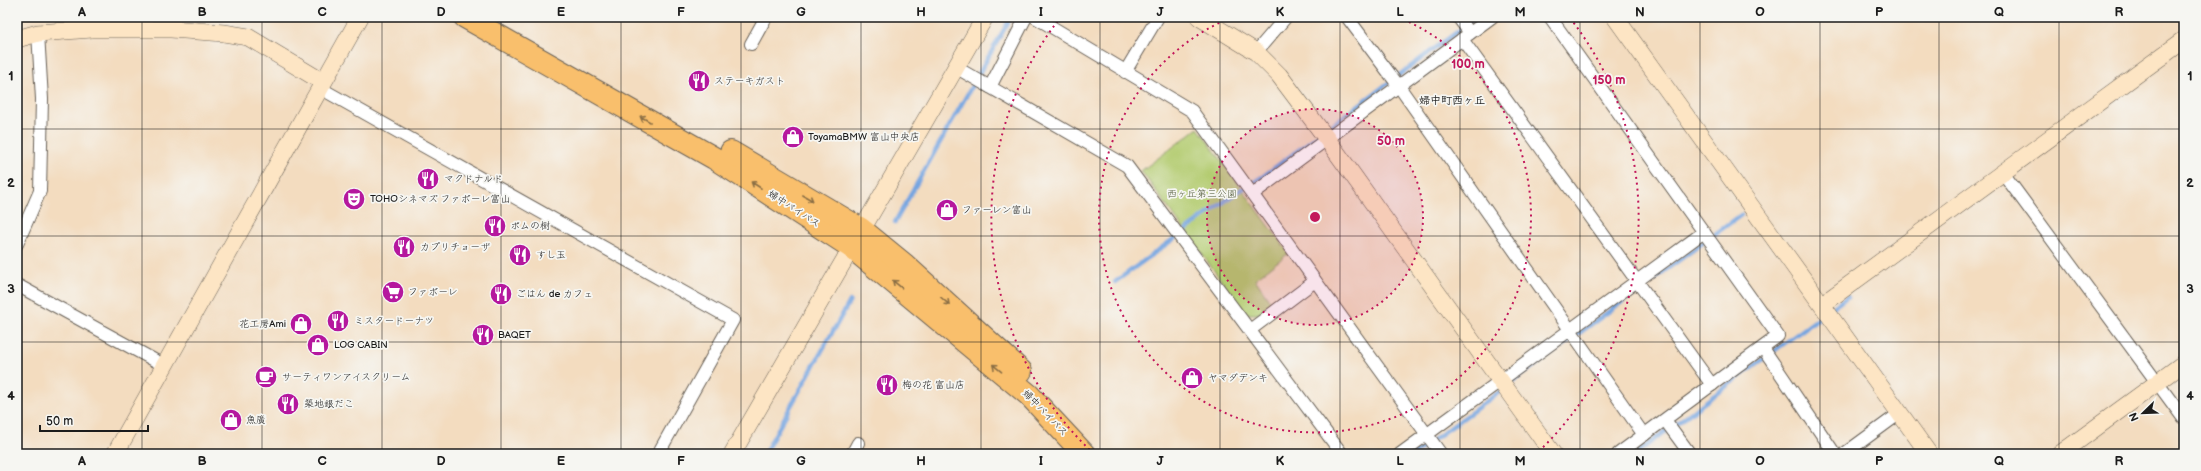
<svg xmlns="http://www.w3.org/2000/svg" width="2201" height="471" viewBox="0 0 2201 471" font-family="'Balsamiq Sans','Klee One',sans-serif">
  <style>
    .green { fill: #b4cc71; stroke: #687446 }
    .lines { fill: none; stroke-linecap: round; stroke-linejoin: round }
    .stream { stroke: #76a5e0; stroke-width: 4.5 }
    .street-casing { stroke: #675f55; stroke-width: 14 }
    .secondary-casing { stroke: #675f55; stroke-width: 18 }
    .highway-casing { stroke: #675f55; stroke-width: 24 }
    .street { stroke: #fff; stroke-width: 12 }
    .secondary { stroke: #fde5c4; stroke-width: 17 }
    .highway { stroke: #f9bf6c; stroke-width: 22 }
    .oneway { stroke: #8a6e44 }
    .grid { fill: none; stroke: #1c1c1c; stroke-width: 1; stroke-opacity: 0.55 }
    .ring { fill: none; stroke: #c2185b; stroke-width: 2; stroke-dasharray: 2 4 }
    .labels { text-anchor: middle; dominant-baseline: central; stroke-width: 3.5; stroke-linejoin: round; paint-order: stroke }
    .poi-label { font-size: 10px; fill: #1c1c1c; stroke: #f6f6f2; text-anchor: start }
    .park-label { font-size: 10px; fill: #515a3a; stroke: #f6f6f2 }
    .street-label { font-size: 10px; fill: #1c1c1c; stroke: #f6f6f2 }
    .neighbourhood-label { font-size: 11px; font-weight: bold; fill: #1c1c1c; stroke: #f6f6f2 }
    .centre { fill: #c2185b; stroke: #f6f6f2; stroke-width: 2 }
    .ring-label { font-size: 12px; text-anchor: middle; font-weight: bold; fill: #c2185b; stroke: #f6f6f2; stroke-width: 3.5; stroke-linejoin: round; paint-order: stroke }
    .neatline { fill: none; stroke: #1c1c1c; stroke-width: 1.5 }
    .grid-label { font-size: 13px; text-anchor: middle; font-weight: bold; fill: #1c1c1c }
  </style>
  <rect width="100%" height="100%" fill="#f6f6f2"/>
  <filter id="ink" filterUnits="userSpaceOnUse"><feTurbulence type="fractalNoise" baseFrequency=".025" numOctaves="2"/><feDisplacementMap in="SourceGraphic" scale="8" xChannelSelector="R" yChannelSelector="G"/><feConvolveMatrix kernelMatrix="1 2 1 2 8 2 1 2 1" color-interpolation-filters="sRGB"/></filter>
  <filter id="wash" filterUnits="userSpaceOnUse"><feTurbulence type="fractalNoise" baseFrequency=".012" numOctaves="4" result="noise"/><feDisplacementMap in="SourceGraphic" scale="16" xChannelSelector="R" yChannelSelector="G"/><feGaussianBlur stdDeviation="0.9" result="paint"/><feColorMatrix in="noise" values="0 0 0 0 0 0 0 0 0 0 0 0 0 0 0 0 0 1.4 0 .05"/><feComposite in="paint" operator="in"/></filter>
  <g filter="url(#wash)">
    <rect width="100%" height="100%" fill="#f3dcbf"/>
    <!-- green -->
    <polygon class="green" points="1198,128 1289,253 1255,279 1272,304 1259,314 1246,314 1141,171"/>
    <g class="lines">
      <!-- stream -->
      <g class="stream">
        <polyline points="895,222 1011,17"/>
        <polyline points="1115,282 1239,191 1262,177 1477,17"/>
        <polyline points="1508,385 1741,215"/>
        <polyline points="764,454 850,301"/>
        <polyline points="1414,454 1502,390"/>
        <polyline points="1635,454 1847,297"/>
      </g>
    </g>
  </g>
  <g filter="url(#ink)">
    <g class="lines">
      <!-- street casing -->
      <g class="street-casing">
        <g id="street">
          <polyline points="1035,17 1192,111 1441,454"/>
          <polyline points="1347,17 1398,85 1644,435"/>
          <polyline points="1458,17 1470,33"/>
          <polyline points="1550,17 1778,336 1618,454"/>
          <polyline points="1462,39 1712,385"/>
          <polyline points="751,44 766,17"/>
          <polyline points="1256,52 1286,17"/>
          <polyline points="957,68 1127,166 1342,454"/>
          <polyline points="1125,72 1158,17"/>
          <polyline points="990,87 1026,17"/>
          <polyline points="320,88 733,320 658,454"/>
          <polyline points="2003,173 2184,419"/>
          <polyline points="1254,193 1492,17"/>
          <polyline points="17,244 40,191 42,99 38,33"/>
          <polyline points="17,285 165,366"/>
          <polyline points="1250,330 1315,281"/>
          <polyline points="1763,348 1835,454"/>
          <polyline points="1665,420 1690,454"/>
          <polyline points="852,454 858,443"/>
          <polyline points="1400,454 1704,232"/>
          <polyline points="1844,454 1900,413"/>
        </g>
      </g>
      <!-- secondary casing -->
      <g class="secondary-casing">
        <g id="secondary">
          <polyline points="1199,17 1256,52 1279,75 1327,139 1553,454"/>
          <polyline points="1615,17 1929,454"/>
          <polyline points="17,39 38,33 92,29 171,29 224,33 248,37 323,82"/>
          <polyline points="1823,304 2184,40"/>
          <polyline points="115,454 360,17"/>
          <polyline points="732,454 985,17"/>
          <polyline points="2060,454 2184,363"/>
        </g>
      </g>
      <!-- highway casing -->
      <g class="highway-casing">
        <g id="highway">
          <polyline points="465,17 714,158 851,247 1029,395 1084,454"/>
          <polyline points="731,152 861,229 905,265 1021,371"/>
        </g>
      </g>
      <!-- street -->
      <use href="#street" class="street"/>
      <!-- secondary -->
      <use href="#secondary" class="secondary"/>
      <!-- highway -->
      <use href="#highway" class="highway"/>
    </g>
    <!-- one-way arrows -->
    <defs><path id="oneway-shaft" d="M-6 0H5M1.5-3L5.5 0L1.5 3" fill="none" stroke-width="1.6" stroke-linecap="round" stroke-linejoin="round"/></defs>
    <g class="oneway">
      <use href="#oneway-shaft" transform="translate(645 119) rotate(-150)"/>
      <use href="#oneway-shaft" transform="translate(756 185) rotate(-147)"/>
      <use href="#oneway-shaft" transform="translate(808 198) rotate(30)"/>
      <use href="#oneway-shaft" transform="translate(897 284) rotate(-140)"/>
      <use href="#oneway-shaft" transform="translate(945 301) rotate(42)"/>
      <use href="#oneway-shaft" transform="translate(997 368) rotate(-140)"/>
    </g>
  </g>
  <!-- grid -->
  <path class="grid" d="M142,17V454M262,17V454M382,17V454M501,17V454M621,17V454M741,17V454M861,17V454M981,17V454M1100,17V454M1220,17V454M1340,17V454M1460,17V454M1580,17V454M1700,17V454M1820,17V454M1939,17V454M2059,17V454M17,129H2184M17,236H2184M17,342H2184"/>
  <!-- distance rings -->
  <circle cx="1315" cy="217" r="108" fill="#c2185b" fill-opacity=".12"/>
  <g class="ring">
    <circle cx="1315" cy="217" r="108"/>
    <path d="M1398 17A216 216 0 1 1 1232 17"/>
    <path d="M1094 454A324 324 0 0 1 1060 18M1570 18A324 324 0 0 1 1536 454"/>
  </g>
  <!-- icons -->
  <defs>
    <g id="restaurant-disc" transform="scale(1.15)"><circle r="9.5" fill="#b5179e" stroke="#f6f6f2"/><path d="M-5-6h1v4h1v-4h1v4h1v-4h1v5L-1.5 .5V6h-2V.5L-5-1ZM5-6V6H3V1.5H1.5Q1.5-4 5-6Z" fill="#fff"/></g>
    <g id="shop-disc" transform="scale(1.15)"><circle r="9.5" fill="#b5179e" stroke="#f6f6f2"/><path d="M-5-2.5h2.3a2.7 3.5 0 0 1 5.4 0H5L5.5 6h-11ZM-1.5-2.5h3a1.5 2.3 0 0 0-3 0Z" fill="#fff"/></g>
    <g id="theatre-disc" transform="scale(1.15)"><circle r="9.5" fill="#b5179e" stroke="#f6f6f2"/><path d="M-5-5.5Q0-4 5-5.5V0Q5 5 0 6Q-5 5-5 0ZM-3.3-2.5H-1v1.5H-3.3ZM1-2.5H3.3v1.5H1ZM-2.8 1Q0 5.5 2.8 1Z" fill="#fff"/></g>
    <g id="supermarket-disc" transform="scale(1.15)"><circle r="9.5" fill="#b5179e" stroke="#f6f6f2"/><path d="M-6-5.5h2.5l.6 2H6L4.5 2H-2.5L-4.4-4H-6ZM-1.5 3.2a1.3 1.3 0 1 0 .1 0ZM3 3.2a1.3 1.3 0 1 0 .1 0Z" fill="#fff"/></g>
    <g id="cafe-disc" transform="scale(1.15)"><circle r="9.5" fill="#b5179e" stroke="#f6f6f2"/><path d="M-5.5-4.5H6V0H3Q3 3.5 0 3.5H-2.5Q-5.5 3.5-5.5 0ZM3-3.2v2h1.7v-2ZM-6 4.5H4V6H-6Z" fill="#fff"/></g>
  </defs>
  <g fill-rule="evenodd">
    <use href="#restaurant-disc" x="699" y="81"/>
    <use href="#shop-disc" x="793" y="137"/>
    <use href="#restaurant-disc" x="428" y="179"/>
    <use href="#theatre-disc" x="354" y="199"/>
    <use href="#shop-disc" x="947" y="210"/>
    <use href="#restaurant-disc" x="495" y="226"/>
    <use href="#restaurant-disc" x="404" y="247"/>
    <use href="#restaurant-disc" x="520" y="255"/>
    <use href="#supermarket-disc" x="393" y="292"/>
    <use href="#restaurant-disc" x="501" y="294"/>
    <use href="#restaurant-disc" x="338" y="321"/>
    <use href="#shop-disc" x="301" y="324"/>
    <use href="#restaurant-disc" x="483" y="335"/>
    <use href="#shop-disc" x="318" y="345"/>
    <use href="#cafe-disc" x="266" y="377"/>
    <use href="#shop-disc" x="1192" y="378"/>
    <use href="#restaurant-disc" x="887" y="385"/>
    <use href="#restaurant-disc" x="288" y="404"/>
    <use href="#shop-disc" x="231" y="420"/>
  </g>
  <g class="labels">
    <!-- poi labels -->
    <g class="poi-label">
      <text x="714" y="81">ステーキガスト</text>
      <text x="808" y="137">ToyamaBMW 富山中央店</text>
      <text x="444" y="179">マクドナルド</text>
      <text x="370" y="199">TOHOシネマズ ファボーレ富山</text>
      <text x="962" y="210">ファーレン富山</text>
      <text x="510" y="226">ポムの樹</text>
      <text x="420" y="247">カプリチョーザ</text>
      <text x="536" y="255">すし玉</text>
      <text x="408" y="292">ファボーレ</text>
      <text x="516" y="294">ごはん de カフェ</text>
      <text x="354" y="321">ミスタードーナツ</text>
      <text x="286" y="324" text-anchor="end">花工房Ami</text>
      <text x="498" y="335">BAQET</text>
      <text x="334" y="345">LOG CABIN</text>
      <text x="282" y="377">サーティワンアイスクリーム</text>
      <text x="1208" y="378">ヤマダデンキ</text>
      <text x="902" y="385">梅の花 富山店</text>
      <text x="304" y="404">築地銀だこ</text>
      <text x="246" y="420">魚廣</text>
    </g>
    <!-- park labels -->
    <g class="park-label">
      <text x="1202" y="194">西ヶ丘第三公園</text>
    </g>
    <!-- street labels -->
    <g class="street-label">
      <text transform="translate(794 209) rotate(33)">婦中バイパス</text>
      <text transform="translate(1045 413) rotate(46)">婦中バイパス</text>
    </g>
    <!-- neighbourhood labels -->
    <g class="neighbourhood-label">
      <text x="1452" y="100">婦中町西ヶ丘</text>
    </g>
  </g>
  <circle cx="1315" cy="217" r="6" class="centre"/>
  <g class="ring-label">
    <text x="1468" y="68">100 m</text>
    <text x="1609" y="84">150 m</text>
    <text x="1391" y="145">50 m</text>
  </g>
  <!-- margin -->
  <rect width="2201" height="471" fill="none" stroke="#f6f6f2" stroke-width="44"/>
  <!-- north arrow -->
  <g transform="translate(2143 413) rotate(247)" stroke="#f6f6f2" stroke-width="3" paint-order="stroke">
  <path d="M0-3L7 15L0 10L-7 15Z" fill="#1c1c1c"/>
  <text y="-6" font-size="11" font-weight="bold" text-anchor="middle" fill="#1c1c1c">N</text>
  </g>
  <!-- scale -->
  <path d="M40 425v6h108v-6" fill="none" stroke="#1c1c1c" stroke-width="2"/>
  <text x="46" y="425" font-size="12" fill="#1c1c1c" stroke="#f6f6f2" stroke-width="3" paint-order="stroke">50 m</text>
  <rect x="22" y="22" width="2157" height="427" class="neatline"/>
  <g class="grid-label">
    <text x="82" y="16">A</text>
    <text x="202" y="16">B</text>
    <text x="322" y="16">C</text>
    <text x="441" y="16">D</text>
    <text x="561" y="16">E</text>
    <text x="681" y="16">F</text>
    <text x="801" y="16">G</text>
    <text x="921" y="16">H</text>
    <text x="1041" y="16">I</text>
    <text x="1160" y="16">J</text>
    <text x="1280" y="16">K</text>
    <text x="1400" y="16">L</text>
    <text x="1520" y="16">M</text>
    <text x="1640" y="16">N</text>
    <text x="1760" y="16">O</text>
    <text x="1879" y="16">P</text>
    <text x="1999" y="16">Q</text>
    <text x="2119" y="16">R</text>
    <text x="11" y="80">1</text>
    <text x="2190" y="80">1</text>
    <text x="11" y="187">2</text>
    <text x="2190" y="187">2</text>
    <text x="11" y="293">3</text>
    <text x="2190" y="293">3</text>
    <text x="11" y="400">4</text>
    <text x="2190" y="400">4</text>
    <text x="82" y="465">A</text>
    <text x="202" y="465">B</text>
    <text x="322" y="465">C</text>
    <text x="441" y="465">D</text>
    <text x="561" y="465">E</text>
    <text x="681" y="465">F</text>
    <text x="801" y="465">G</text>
    <text x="921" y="465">H</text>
    <text x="1041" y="465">I</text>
    <text x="1160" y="465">J</text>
    <text x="1280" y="465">K</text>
    <text x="1400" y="465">L</text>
    <text x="1520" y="465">M</text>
    <text x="1640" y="465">N</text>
    <text x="1760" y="465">O</text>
    <text x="1879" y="465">P</text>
    <text x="1999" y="465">Q</text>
    <text x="2119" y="465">R</text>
  </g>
</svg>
